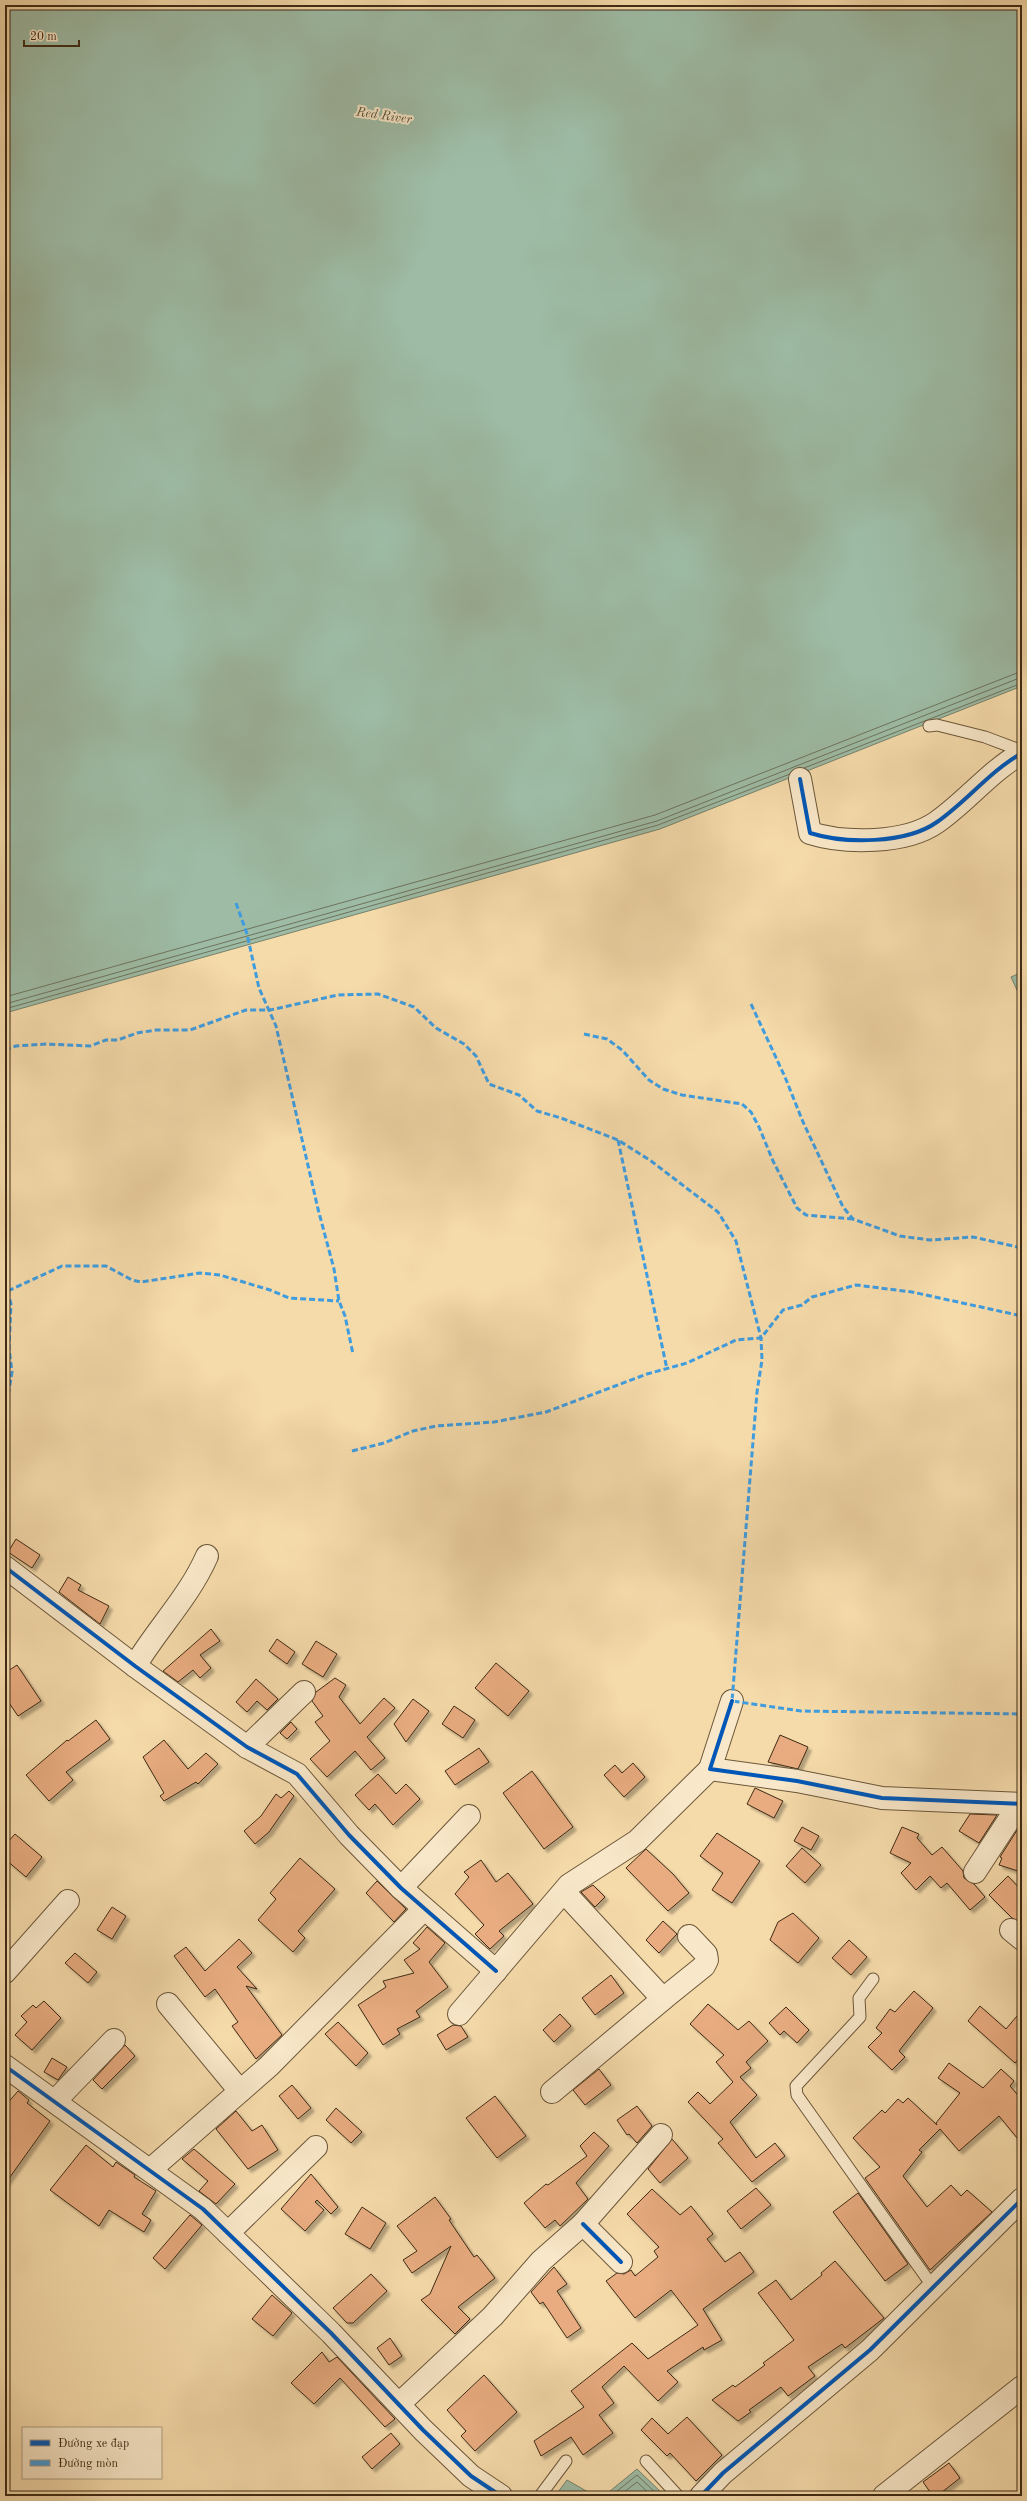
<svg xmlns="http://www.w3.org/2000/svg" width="1027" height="2501" viewBox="0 0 1027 2501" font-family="'Old Standard TT',serif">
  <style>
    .water { fill: #9dbba5; stroke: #77816b }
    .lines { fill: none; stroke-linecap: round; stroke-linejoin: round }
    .shore { stroke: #6e735d; stroke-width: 1 }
    .building { fill: #e8ac80; stroke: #3e2b15; filter: url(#shadow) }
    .service-casing { stroke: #6c573a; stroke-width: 13 }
    .minor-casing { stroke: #6c573a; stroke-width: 24 }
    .service { stroke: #f8e7c8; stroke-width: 11 }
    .minor { stroke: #f8e7c8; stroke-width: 22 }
    .quiet { stroke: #3f9cdf; stroke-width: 3; stroke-dasharray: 6 3; stroke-linecap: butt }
    .cycleway-casing { stroke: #f8e7c8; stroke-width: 6 }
    .cycleway { stroke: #0057b8; stroke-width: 4 }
    .labels { text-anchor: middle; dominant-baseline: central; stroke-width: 4; stroke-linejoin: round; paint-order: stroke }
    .water-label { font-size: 13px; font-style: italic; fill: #564f39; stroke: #f8e7c8 }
  </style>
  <defs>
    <filter id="shadow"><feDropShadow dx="3.5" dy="3.5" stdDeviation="1" flood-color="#0004"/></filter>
  </defs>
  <rect width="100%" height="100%" fill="#f5daaa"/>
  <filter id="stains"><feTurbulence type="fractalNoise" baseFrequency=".005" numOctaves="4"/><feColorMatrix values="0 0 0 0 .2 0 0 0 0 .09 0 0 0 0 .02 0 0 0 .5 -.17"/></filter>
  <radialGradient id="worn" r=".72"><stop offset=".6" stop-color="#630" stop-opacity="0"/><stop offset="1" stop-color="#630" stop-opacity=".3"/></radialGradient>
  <!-- water -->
  <g class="water">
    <polygon points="5,5 1022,5 1022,686 660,829 5,1013"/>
    <polygon points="1022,972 1022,1001 1011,977"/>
    <polygon points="637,2469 665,2496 604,2496"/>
    <polygon points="567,2480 595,2496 555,2496"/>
  </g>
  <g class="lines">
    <!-- shore -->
    <g class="shore">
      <polyline points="804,768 1022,683"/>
      <polyline points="5,997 655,815 1022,671"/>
      <polyline points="5,1004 657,821 1022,677"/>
      <polyline points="5,1009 658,825 790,774"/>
      <polyline points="611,2496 637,2475 659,2496"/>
      <polyline points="619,2496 637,2482 652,2496"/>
    </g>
  </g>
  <!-- building -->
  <g class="building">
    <polygon points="16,1539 40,1555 32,1568 8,1552"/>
    <polygon points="68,1577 81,1585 78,1590 109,1606 100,1624 59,1592"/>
    <polygon points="211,1629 220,1641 200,1655 211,1668 200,1678 193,1670 178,1682 163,1671"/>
    <polygon points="277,1639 295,1652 287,1664 269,1651"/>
    <polygon points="316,1641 337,1654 323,1677 302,1664"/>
    <polygon points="496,1663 529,1691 508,1716 475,1688"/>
    <polygon points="17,1665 41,1701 18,1716 5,1697 5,1673"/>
    <polygon points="335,1678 346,1685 339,1697 360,1724 384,1698 395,1708 367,1737 385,1758 371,1770 355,1751 327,1777 310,1759 330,1741 315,1722 323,1716 312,1701 316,1692"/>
    <polygon points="256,1679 278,1699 267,1710 257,1701 247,1712 236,1702"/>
    <polygon points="413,1699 429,1711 406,1742 394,1724"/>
    <polygon points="454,1706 475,1720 463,1738 442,1724"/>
    <polygon points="96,1720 110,1739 66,1772 73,1780 49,1801 26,1775 67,1740 68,1741"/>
    <polygon points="291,1722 297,1729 287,1739 280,1733"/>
    <polygon points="780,1735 808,1747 798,1769 768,1762"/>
    <polygon points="164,1740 188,1769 206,1753 218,1764 198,1784 196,1782 164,1801 160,1796 164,1793 143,1757"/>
    <polygon points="479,1748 489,1762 455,1785 445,1771"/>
    <polygon points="633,1763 645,1777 624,1797 604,1775 615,1765 622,1773"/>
    <polygon points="532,1771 573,1827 544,1849 503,1793"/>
    <polygon points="378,1774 396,1794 406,1784 420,1799 393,1825 375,1804 369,1810 355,1795"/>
    <polygon points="755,1788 783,1801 774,1818 747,1804"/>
    <polygon points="289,1791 294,1796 269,1832 255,1844 244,1831 261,1816 276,1794 281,1798"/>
    <polygon points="970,1814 997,1815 979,1843 959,1831"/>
    <polygon points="1021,1824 1022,1858 1018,1871 999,1865 1002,1858 1000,1857"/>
    <polygon points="802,1827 819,1836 811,1850 794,1841"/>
    <polygon points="902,1827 919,1834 917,1838 932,1855 942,1847 963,1871 964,1878 974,1884 985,1897 970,1910 947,1883 941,1888 930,1876 916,1890 901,1873 911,1863 890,1853"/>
    <polygon points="717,1833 760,1861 732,1903 712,1890 723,1873 700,1856"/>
    <polygon points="15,1834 42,1857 26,1877 5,1859 5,1845"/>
    <polygon points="802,1848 821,1865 805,1883 786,1866"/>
    <polygon points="646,1849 673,1874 689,1893 668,1911 626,1868"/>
    <polygon points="300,1858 335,1889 298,1931 305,1938 293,1952 258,1920 276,1899 270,1893"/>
    <polygon points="481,1860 496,1882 508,1873 533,1904 499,1931 504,1936 490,1949 475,1934 484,1925 455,1894 469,1877 464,1872"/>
    <polygon points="1008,1876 1022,1891 1022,1923 1012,1918 989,1895"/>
    <polygon points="377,1881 406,1909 394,1922 366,1893"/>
    <polygon points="593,1885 605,1897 595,1907 581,1892"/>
    <polygon points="112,1907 126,1916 112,1939 97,1930"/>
    <polygon points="793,1913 819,1938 798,1963 770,1940 778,1922"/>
    <polygon points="663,1921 677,1934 659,1953 646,1940"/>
    <polygon points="427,1927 445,1943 429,1962 448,1987 416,2011 420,2017 397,2029 400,2034 383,2045 358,2005 386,1987 383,1981 414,1973 404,1960 420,1949 413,1943"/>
    <polygon points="239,1939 252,1953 237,1967 257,1989 246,1986 282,2035 256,2059 232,2026 238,2022 215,1989 205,1997 174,1956 186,1947 205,1971"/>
    <polygon points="849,1940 867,1957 851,1975 832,1958"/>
    <polygon points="75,1953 97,1972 88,1983 65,1963"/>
    <polygon points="611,1975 624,1993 595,2015 582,1998"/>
    <polygon points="914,1991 933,2008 899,2051 905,2057 892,2070 868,2047 882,2033 876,2028 890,2009 895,2012"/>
    <polygon points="44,2001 61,2018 32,2050 15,2035 27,2022 21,2016 33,2005 36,2008"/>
    <polygon points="708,2004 738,2030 749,2021 768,2041 746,2062 751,2068 740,2077 757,2095 730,2122 756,2158 775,2143 785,2156 752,2182 718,2143 723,2139 688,2102 698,2092 710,2104 733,2082 716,2062 724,2055 690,2024"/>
    <polygon points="980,2006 1006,2029 1022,2010 1022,2055 1015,2063 968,2021"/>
    <polygon points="786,2007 809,2030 797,2043 784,2031 780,2035 769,2023"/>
    <polygon points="560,2014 571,2026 554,2042 543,2030"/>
    <polygon points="338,2022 368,2053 356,2066 325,2034"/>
    <polygon points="453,2025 461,2026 468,2037 446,2050 437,2035"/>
    <polygon points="125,2045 135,2056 102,2089 93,2080"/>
    <polygon points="52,2058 67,2067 58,2080 44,2072"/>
    <polygon points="949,2063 983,2088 1001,2069 1014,2081 1010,2086 1022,2100 1022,2144 999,2116 959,2151 940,2129 919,2150 922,2152 903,2176 927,2207 951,2185 961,2196 967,2190 992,2212 930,2270 865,2178 880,2167 853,2138 882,2110 885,2113 898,2099 903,2103 908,2098 937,2125 936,2123 960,2093 938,2078"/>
    <polygon points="599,2069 611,2085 585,2105 573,2090"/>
    <polygon points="292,2085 311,2108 298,2119 279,2096"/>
    <polygon points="18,2091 29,2100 27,2103 50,2121 5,2184 5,2106"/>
    <polygon points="495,2096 526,2136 497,2158 466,2118"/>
    <polygon points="637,2106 652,2126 637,2143 629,2134 627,2135 617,2120"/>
    <polygon points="336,2108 362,2132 351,2143 326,2120"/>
    <polygon points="236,2111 252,2131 262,2125 278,2150 248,2169 216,2129"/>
    <polygon points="594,2132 609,2146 576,2183 588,2199 560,2226 555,2220 545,2228 524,2203 546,2184 548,2185 587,2156 580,2146"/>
    <polygon points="672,2139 688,2158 660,2183 648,2169"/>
    <polygon points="86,2145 113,2167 116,2162 135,2175 134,2177 156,2191 142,2214 151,2220 144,2232 109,2210 99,2226 50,2190"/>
    <polygon points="194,2149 235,2184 216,2204 199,2191 208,2181 182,2159"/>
    <polygon points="311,2174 338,2207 331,2214 317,2200 315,2202 324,2210 305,2231 281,2209"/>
    <polygon points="756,2188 771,2205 741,2229 727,2211"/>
    <polygon points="652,2189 680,2215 691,2206 713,2234 707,2239 725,2262 740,2252 754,2272 703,2309 722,2340 704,2350 703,2347 667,2371 678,2382 658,2401 624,2366 602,2387 614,2403 599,2415 613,2433 583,2455 571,2437 541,2456 534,2441 584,2407 571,2391 632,2343 648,2359 698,2325 671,2290 635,2318 606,2281 617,2273 624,2274 631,2270 635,2276 658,2257 654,2251 659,2247 627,2214"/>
    <polygon points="858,2193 908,2264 885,2281 833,2212"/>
    <polygon points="435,2197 451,2219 449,2220 474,2257 477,2255 495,2278 458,2307 470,2319 455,2334 421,2300 430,2294 451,2246 412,2273 403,2260 417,2251 397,2226"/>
    <polygon points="362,2207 386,2223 370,2249 345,2234"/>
    <polygon points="190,2215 202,2225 165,2269 153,2258"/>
    <polygon points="835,2261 884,2318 845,2348 842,2344 808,2367 815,2376 788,2396 781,2387 749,2410 751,2412 738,2421 712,2400 733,2385 735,2387 765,2365 763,2363 794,2340 758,2293 776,2280 791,2300 822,2275 821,2273"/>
    <polygon points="554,2267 567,2284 557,2291 581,2328 567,2338 543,2302 540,2304 531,2292"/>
    <polygon points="371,2274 387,2291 353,2323 347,2323 333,2308"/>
    <polygon points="272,2295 292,2313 273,2336 252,2319"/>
    <polygon points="390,2338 402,2356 389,2365 377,2348"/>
    <polygon points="322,2352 329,2362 337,2357 395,2419 385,2427 340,2378 314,2404 291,2383"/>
    <polygon points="484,2375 517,2412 475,2451 461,2436 466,2431 447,2410"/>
    <polygon points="687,2417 722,2455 696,2481 670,2453 667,2456 641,2430 652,2418 668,2434"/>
    <polygon points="391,2433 400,2444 372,2469 362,2457"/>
    <polygon points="949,2463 960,2478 937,2496 933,2496 923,2482"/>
  </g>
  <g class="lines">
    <!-- service casing -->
    <g class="service-casing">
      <g id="service">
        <polyline points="929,726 937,725 985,737 1022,751"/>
        <polyline points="873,1979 859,1998 860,2017 796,2086 797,2095 933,2287"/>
        <polyline points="646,2461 678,2496"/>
        <polyline points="540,2496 566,2461"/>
      </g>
    </g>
    <!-- minor casing -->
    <g class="minor-casing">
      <g id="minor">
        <path d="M800,779L810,833C845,844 906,844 937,822C967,801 990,771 1022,753"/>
        <polyline points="5,1567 135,1666 247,1747 297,1774 349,1835 401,1888 496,1971"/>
        <path d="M135,1666C157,1629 189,1597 207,1556"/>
        <polyline points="732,1701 710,1769 797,1781 882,1798 1022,1804"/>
        <polyline points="247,1747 304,1692"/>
        <polyline points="975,1872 1018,1806"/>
        <polyline points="401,1888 469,1816"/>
        <polyline points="1011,1930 1022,1939"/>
        <polyline points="5,1972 68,1901"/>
        <polyline points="663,1999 704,1966 707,1960 706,1954 689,1936"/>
        <polyline points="168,2004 240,2091"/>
        <polyline points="459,2014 569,1885 637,1841 710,1769"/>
        <polyline points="5,2066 203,2209 331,2333 423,2430 471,2476 501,2496"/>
        <polyline points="552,2092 663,1999 564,1892"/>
        <polyline points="55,2101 114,2040"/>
        <polyline points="150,2170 269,2066 424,1909"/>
        <polyline points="583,2224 621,2262"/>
        <polyline points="228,2233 316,2147"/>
        <polyline points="399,2404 493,2316 541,2261 583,2224 661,2135"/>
        <polyline points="701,2496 723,2473 870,2350 1022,2199"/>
        <polyline points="884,2496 1022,2387"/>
      </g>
    </g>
    <!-- service -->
    <use href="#service" class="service"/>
    <!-- minor -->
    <use href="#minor" class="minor"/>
    <!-- quiet -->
    <g class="quiet">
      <polyline points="236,903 247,934 259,988 276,1026 318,1209 334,1269 339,1301 345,1316 353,1354"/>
      <polyline points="751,1004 785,1077 803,1122 843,1207 853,1219 900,1236 930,1240 973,1237 1022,1248"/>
      <polyline points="584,1034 607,1039 622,1050 649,1080 663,1089 682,1095 742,1104 751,1112 759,1127 773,1161 797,1208 806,1215 853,1219"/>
      <polyline points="5,1050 16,1046 46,1044 90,1046 106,1040 118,1040 137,1033 156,1030 190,1030 246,1010 270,1010 338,995 378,994 414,1007 436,1028 464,1044 476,1056 489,1084 519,1095 537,1111 561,1118 618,1140 651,1161 718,1212 736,1241 761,1338 762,1360 757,1392 732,1701 801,1711 1022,1714"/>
      <polyline points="618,1140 667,1369"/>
      <polyline points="5,1282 11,1304 9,1348 12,1372 5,1414"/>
      <polyline points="8,1291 62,1266 106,1266 132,1280 141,1282 200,1273 220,1275 270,1290 289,1298 339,1301"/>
      <polyline points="352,1451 384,1443 413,1431 436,1426 494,1422 546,1412 647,1374 687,1363 736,1340 761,1338 783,1310 802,1305 812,1297 856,1285 912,1292 1022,1316"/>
    </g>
    <!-- cycleway casing -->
    <g class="cycleway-casing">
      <g id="cycleway">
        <path d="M800,779L810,833C845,844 906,844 937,822C967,801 990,771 1022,753"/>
        <polyline points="5,1567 135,1666 247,1747 297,1774 349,1835 401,1888 496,1971"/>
        <polyline points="732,1701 710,1769 797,1781 882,1798 1022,1804"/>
        <polyline points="5,2066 203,2209 331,2333 423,2430 471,2476 501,2496"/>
        <polyline points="583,2224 621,2262"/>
        <polyline points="701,2496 723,2473 870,2350 1022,2199"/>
      </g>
    </g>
    <!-- cycleway -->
    <use href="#cycleway" class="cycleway"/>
  </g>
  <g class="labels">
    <!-- water labels -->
    <g class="water-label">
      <text transform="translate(384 116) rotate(8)">Red River</text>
    </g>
  </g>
  <!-- margin -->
  <rect width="1027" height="2501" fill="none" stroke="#f5daaa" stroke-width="20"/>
  <rect x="6" y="6" width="1015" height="2489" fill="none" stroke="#3e2b15" stroke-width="2"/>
  <rect x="10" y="10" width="1007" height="2481" fill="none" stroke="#3e2b15"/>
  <!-- legend -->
  <rect x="22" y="2427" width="140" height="52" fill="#f8e7c8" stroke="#ae9c80"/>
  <rect x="30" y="2440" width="20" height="6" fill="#0057b8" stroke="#ae9c80"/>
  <text x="58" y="2447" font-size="12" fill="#3e2b15">Đường xe đạp</text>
  <rect x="30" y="2460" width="20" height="6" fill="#3f9cdf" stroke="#ae9c80"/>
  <text x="58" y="2467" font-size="12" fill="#3e2b15">Đường mòn</text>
  <!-- scale -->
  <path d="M24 40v6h55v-6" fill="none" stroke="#3e2b15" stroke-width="2"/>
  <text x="30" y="40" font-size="12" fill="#3e2b15" stroke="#f8e7c8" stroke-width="3" paint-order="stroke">20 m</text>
  <rect width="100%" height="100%" filter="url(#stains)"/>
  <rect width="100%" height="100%" fill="url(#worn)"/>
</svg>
